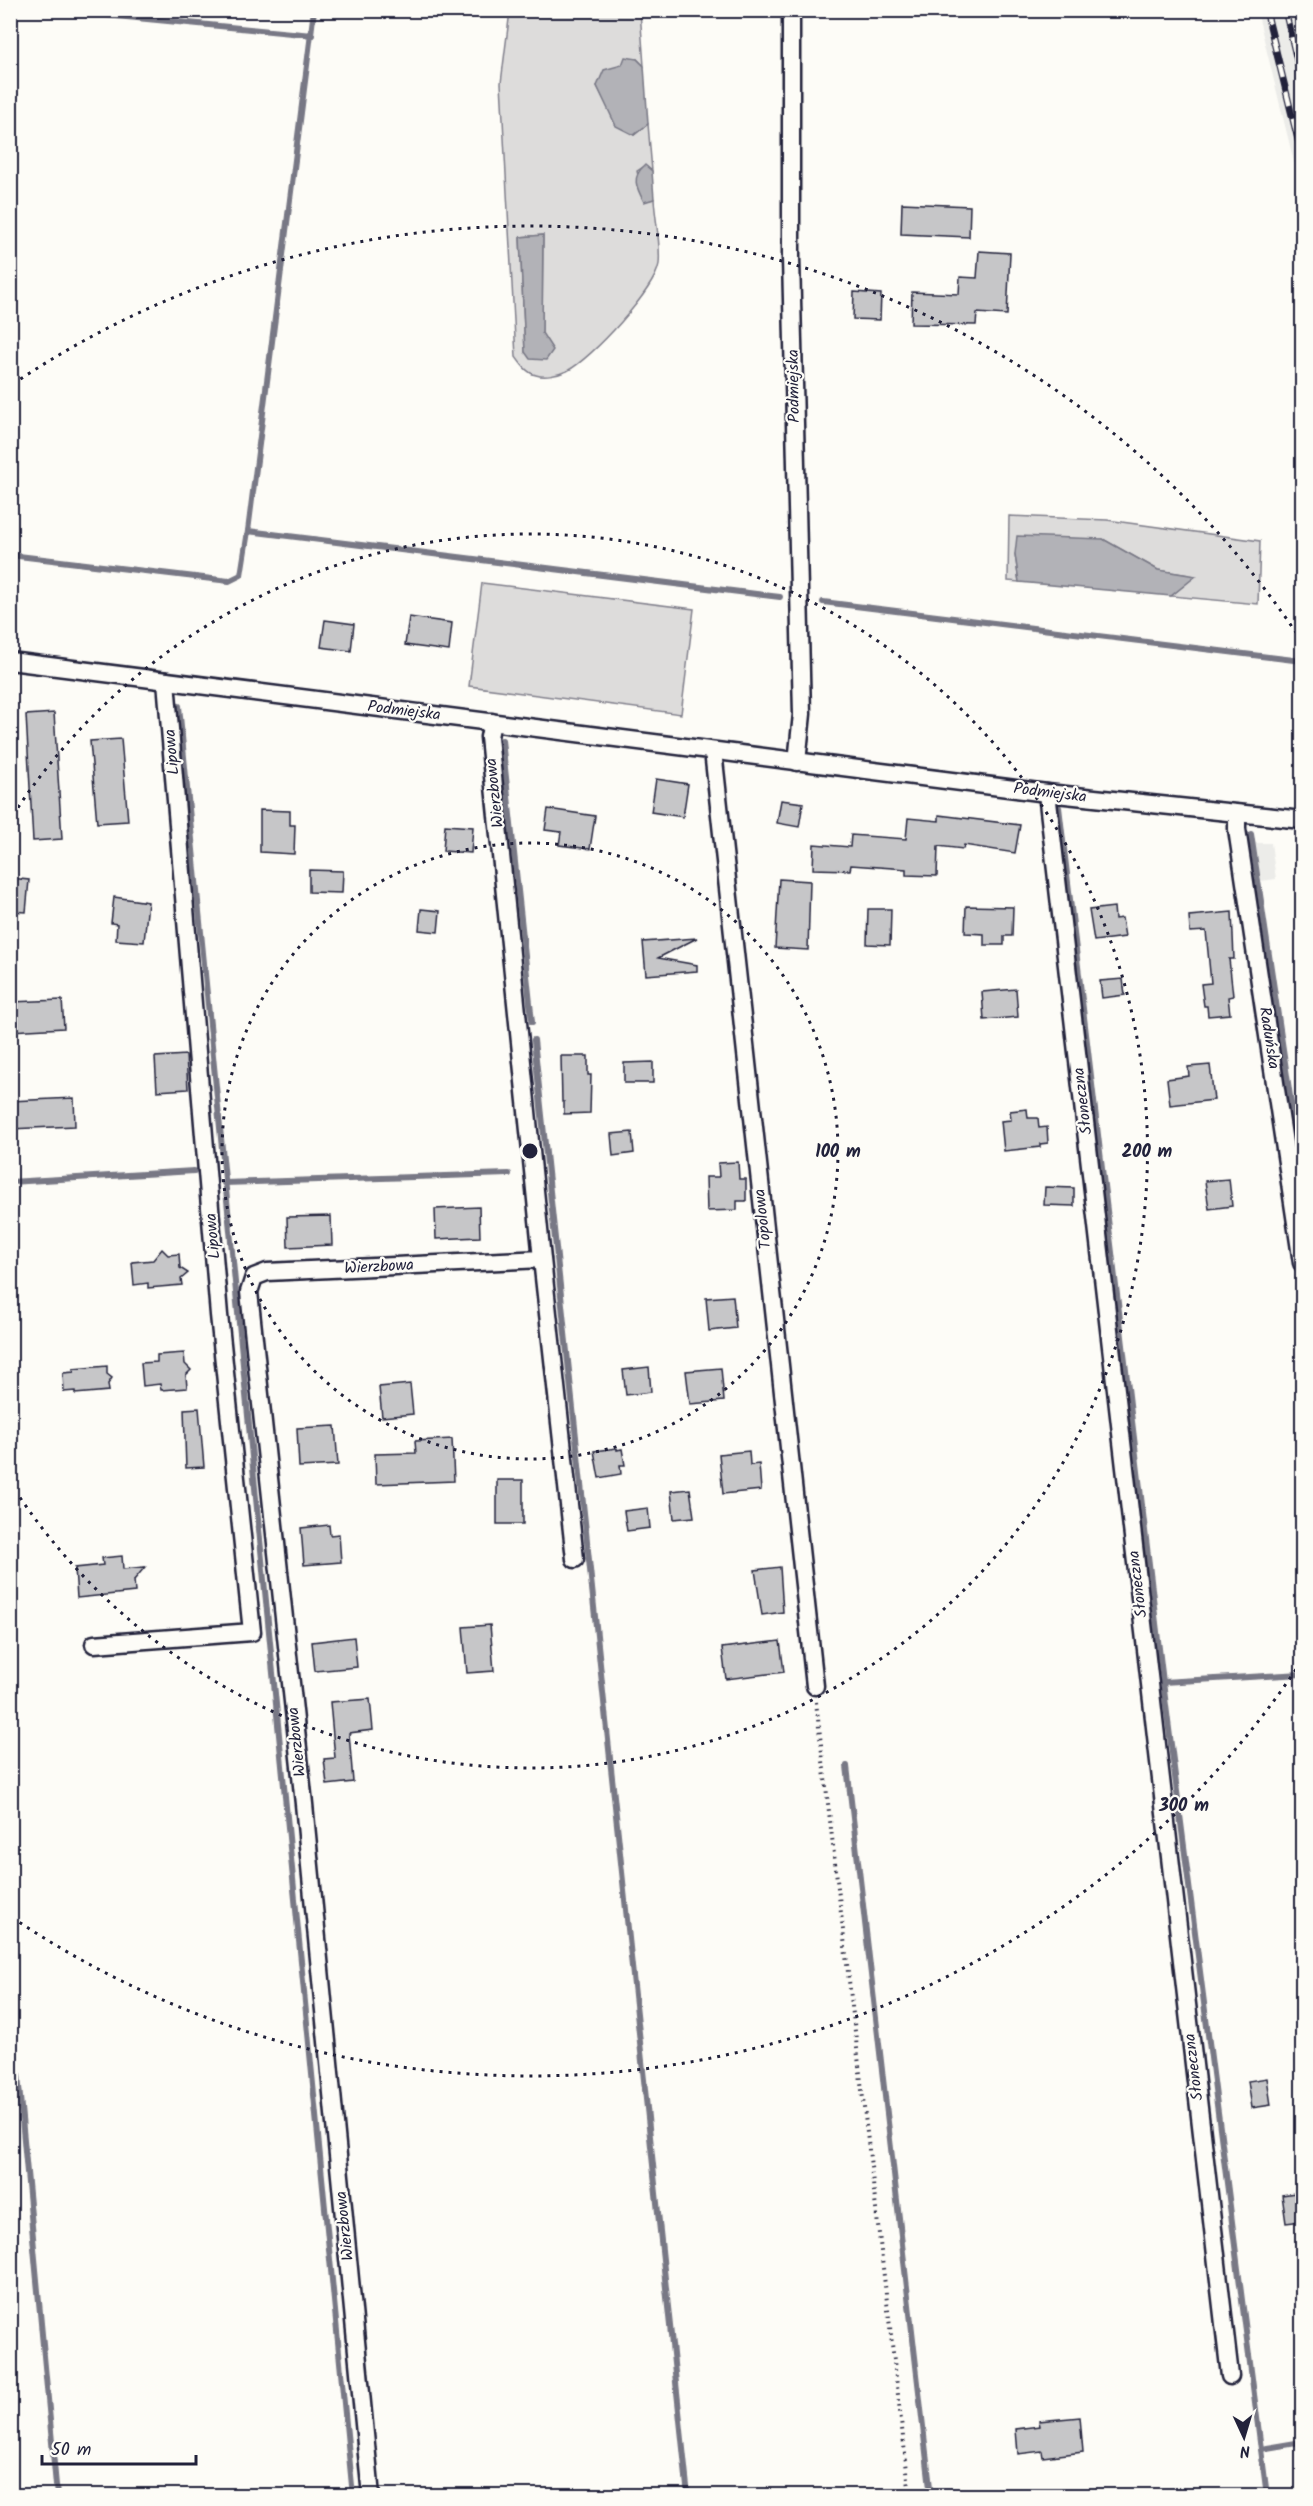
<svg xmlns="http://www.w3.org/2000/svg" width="1313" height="2506" viewBox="0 0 1313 2506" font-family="Kalam,sans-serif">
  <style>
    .built { fill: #ecece9 }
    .green { fill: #dddcdb; stroke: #807f8b; stroke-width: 1.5; fill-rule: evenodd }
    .water { fill: #b2b2b7; stroke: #787885; stroke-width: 1.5 }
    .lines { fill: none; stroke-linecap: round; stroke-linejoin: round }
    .stream { stroke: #787885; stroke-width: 6 }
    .building { fill: #c6c6c8; stroke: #22223b; stroke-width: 1.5 }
    .minor-casing { stroke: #22223b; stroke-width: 21 }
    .path { stroke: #22223b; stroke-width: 4; stroke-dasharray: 1.5 4.5; stroke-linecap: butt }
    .minor { stroke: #fdfcf7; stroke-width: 16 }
    .rail-casing { stroke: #22223b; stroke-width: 7 }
    .rail { stroke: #fdfcf7; stroke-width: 4.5; stroke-dasharray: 14; stroke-linecap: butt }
    .ring { fill: none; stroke: #22223b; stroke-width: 3; stroke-dasharray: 3 6 }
    .labels { text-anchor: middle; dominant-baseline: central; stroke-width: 4.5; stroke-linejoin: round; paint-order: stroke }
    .street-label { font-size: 16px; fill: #22223b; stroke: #fdfcf7 }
    .centre { fill: #22223b; stroke: #fdfcf7; stroke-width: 3 }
    .ring-label { font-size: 18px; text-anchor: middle; font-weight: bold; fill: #22223b; stroke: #fdfcf7; stroke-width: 4.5; stroke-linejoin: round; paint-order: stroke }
  </style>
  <rect width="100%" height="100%" fill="#fdfcf7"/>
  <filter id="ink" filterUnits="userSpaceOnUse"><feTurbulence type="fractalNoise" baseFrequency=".0167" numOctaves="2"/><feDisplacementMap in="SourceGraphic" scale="12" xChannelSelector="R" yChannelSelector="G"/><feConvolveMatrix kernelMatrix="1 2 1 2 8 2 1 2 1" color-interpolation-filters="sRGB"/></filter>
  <g filter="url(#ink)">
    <!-- built -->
    <g class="built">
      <polygon points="1257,11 1302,11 1302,195"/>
      <polygon points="1255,843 1271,843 1276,879 1261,881"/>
    </g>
    <!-- green -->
    <g class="green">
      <path d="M510,11H640L644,66L637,59L622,65L597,86L605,101L634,135L648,124L652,171L645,166L637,171L644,201L654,199C655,218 661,245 659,264C655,290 591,359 567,371C558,375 545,378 536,375C527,373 521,364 516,357L501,83ZM543,235L542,333L525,352L520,237Z"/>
      <polygon points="1009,516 1107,520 1260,541 1258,604 1171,596 1195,576 1158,570 1103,539 1015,554 1019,582 1008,581"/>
      <polygon points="482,583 694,609 681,714 469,686"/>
    </g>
    <!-- water -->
    <g class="water">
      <polygon points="625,57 637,59 644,66 648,124 634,135 616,126 597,86 604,70 622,65"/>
      <path d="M645,165L652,171L654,199L644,202C636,187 631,177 645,165Z"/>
      <polygon points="543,235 542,333 553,350 546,360 530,359 525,352 520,237"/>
      <polygon points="1017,536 1103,539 1158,570 1196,576 1171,596 1019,582 1015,554"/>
    </g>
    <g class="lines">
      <!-- stream -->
      <g class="stream">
        <polyline points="54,10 312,35"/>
        <polyline points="248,531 314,10"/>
        <polyline points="10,555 229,581 241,575 248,531 780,597"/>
        <polyline points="823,602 1302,661"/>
        <polyline points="179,706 353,2496"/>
        <polyline points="502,740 532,1022"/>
        <polyline points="1059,807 1163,1682 1267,2496"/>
        <polyline points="1251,834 1302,1177"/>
        <polyline points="534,1040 688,2496"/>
        <polyline points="10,1182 194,1171"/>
        <polyline points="224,1183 509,1174"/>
        <polyline points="1163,1682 1302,1674"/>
        <polyline points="847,1766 931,2496"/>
        <polyline points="10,1989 57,2496"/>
        <polyline points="1261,2449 1302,2442"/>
      </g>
    </g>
    <!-- building -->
    <g class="building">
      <polygon points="902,203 970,206 969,237 901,234"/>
      <polygon points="979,251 1010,253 1007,315 977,313 976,325 911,324 912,292 959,294 960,277 977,278"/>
      <polygon points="854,292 881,294 880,320 853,319"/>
      <polygon points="409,617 452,623 449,651 405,645"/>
      <polygon points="325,620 354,624 351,651 321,647"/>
      <polygon points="54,713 62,839 33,841 26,715"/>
      <polygon points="121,739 128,821 97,823 90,741"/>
      <polygon points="656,779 688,784 683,817 651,812"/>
      <polygon points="781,800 803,803 799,827 777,823"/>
      <polygon points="548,809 595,816 590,849 559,845 561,832 545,830"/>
      <polygon points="260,810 290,811 290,825 295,825 294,854 260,852"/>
      <polygon points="939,815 1020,825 1015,853 964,845 963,849 938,846 937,876 906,875 906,869 851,865 850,870 813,869 814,844 850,847 851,835 906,839 908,818 939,821"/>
      <polygon points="445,825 473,827 471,853 443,851"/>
      <polygon points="309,870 343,871 342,893 309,892"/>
      <polygon points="10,878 29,880 26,912 10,911"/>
      <polygon points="779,879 810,881 808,950 775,948"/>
      <polygon points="114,897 148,902 144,942 116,940 117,924 111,923"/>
      <polygon points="966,906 1013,907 1012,936 1004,936 1004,945 984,945 984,934 965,933"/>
      <polygon points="1114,907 1115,919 1122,918 1125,937 1094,941 1089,910"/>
      <polygon points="421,909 440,911 438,932 419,930"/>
      <polygon points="868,909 891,909 890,945 867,944"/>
      <polygon points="1232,912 1234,959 1229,959 1233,996 1228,997 1230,1014 1208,1016 1207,1006 1204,1006 1201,984 1211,983 1206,931 1190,932 1189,916"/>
      <polygon points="697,938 658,958 697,965 697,971 646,975 643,942"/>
      <polygon points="1123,979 1125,995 1102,998 1100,981"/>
      <polygon points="1016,989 1018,1017 984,1020 982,992"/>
      <polygon points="62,1000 64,1028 10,1031 10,1002"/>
      <polygon points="186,1055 188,1089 157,1091 155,1057"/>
      <polygon points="561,1056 588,1056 588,1075 591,1075 590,1113 564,1114 564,1102 562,1102"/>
      <polygon points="653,1062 653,1083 624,1083 624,1063"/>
      <polygon points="1210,1065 1214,1100 1170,1105 1167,1079 1189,1076 1188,1067"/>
      <polygon points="74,1098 75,1126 10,1129 10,1101"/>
      <polygon points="1027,1109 1028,1118 1038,1118 1039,1128 1047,1127 1048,1143 1040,1144 1040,1147 1004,1151 1001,1121 1011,1120 1010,1111"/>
      <polygon points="632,1132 634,1153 613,1156 611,1134"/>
      <polygon points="738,1162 739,1179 746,1179 746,1201 737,1201 737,1210 707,1211 706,1177 719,1177 718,1163"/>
      <polygon points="1229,1179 1232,1206 1209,1209 1205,1181"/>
      <polygon points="1045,1187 1074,1188 1074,1206 1044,1205"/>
      <polygon points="479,1207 480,1237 436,1239 435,1209"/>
      <polygon points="331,1216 332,1245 288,1247 287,1217"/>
      <polygon points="162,1249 168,1255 179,1254 180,1268 188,1273 181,1279 182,1285 148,1288 148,1283 134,1285 132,1262 153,1260"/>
      <polygon points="733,1296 736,1328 709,1331 706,1298"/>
      <polygon points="184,1353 185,1364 191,1370 186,1375 187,1388 161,1390 160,1384 143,1386 141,1363 157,1362 157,1355"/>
      <polygon points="107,1366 107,1374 112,1378 108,1384 109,1391 75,1394 75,1391 64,1392 63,1373 74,1372 73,1369"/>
      <polygon points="649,1367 651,1392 626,1395 623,1370"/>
      <polygon points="721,1368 724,1401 690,1404 686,1371"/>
      <polygon points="410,1384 413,1414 382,1417 379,1387"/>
      <polygon points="199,1408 204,1467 186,1468 184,1409"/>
      <polygon points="335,1426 338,1465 299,1467 297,1428"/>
      <polygon points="452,1439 454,1481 376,1484 375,1454 416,1453 415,1441"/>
      <polygon points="617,1448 617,1450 622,1449 625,1465 620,1465 621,1474 599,1478 594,1451"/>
      <polygon points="749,1451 750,1465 759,1464 761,1490 723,1494 719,1454"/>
      <rect x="497" y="1480" width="26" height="44"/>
      <polygon points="690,1489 694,1517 674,1519 671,1491"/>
      <polygon points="648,1508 650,1528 627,1531 624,1511"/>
      <polygon points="329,1525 330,1535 339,1534 341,1562 304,1565 301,1528"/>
      <polygon points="122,1556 123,1569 145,1567 134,1580 135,1592 77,1598 75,1568 103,1565 102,1558"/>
      <polygon points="780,1567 783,1612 762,1615 755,1570"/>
      <polygon points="490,1625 494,1671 467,1673 463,1627"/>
      <polygon points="354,1637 357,1667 315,1671 312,1642"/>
      <polygon points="780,1641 784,1672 726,1679 722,1648"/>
      <polygon points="370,1699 373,1730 349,1733 353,1782 327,1785 324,1759 335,1758 330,1702"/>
      <polygon points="1267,2078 1271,2105 1252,2108 1248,2081"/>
      <polygon points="1302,2192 1302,2221 1286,2223 1282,2195"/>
      <polygon points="1080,2417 1083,2452 1043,2457 1042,2451 1018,2454 1016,2429 1040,2426 1039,2421"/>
    </g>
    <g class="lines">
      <!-- minor casing -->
      <g class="minor-casing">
        <g id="minor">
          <polyline points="791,10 791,258 802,714 797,762"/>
          <polyline points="10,661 1047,793 1302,820"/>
          <polyline points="713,751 815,1686"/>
          <polyline points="1047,793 1230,2376"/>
          <polyline points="1237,814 1237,829 1302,1263"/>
          <polyline points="542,1259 575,1559"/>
          <polyline points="94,1644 252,1632 219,1315 166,681"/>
          <polyline points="371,2496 304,1804 249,1292 254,1277 267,1272 542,1259 489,737 492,722"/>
        </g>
      </g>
      <!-- path -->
      <polyline class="path" points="816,1702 910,2496"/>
      <!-- minor -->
      <use href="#minor" class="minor"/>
      <!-- rail casing -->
      <g class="rail-casing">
        <g id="rail">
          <polyline points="1266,10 1302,156"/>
          <polyline points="1285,10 1302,82"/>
          <polyline points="1297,10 1302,31"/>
        </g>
      </g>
      <!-- rail -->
      <use href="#rail" class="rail"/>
    </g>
  </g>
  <!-- distance rings -->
  <g class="ring">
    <circle cx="530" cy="1151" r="308"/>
    <path d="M13 815A617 617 0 1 1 13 1487"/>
    <path d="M1301 1662A925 925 0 0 1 13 1918M13 384A925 925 0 0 1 1301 640"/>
  </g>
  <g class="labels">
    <!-- street labels -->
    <g class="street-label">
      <text transform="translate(794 386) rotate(-91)">Podmiejska</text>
      <text transform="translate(404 711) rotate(7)">Podmiejska</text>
      <text transform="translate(172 752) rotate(-95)">Lipowa</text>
      <text transform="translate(495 793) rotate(-96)">Wierzbowa</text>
      <text transform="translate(1050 793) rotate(7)">Podmiejska</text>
      <text transform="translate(1269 1038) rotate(81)">Raduńska</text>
      <text transform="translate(1083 1101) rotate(-97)">Słoneczna</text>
      <text transform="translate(763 1219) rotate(-96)">Topolowa</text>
      <text transform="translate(213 1236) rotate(-95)">Lipowa</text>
      <text transform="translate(379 1267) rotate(-3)">Wierzbowa</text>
      <text transform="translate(1138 1584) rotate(-97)">Słoneczna</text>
      <text transform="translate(297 1742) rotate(-96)">Wierzbowa</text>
      <text transform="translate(1194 2067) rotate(-97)">Słoneczna</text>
      <text transform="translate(345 2226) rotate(-96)">Wierzbowa</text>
    </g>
  </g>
  <circle cx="530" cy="1151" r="9" class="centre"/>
  <g class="ring-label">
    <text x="838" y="1157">100 m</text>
    <text x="1147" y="1157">200 m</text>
    <text x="1184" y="1811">300 m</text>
  </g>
  <!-- margin -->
  <rect width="1313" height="2506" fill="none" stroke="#fdfcf7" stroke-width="36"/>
  <rect x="18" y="18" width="1277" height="2470" fill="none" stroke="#22223b" stroke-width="2" filter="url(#ink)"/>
  <!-- north arrow -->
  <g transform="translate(1244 2437) rotate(176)" stroke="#fdfcf7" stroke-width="4.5" paint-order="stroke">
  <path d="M0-4.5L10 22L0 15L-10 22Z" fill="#22223b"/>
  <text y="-9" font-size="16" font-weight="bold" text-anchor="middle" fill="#22223b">N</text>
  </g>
  <!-- scale -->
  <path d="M42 2455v9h154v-9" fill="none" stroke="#22223b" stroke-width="3"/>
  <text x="51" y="2455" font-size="18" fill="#22223b" stroke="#fdfcf7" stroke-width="4.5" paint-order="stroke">50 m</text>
</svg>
